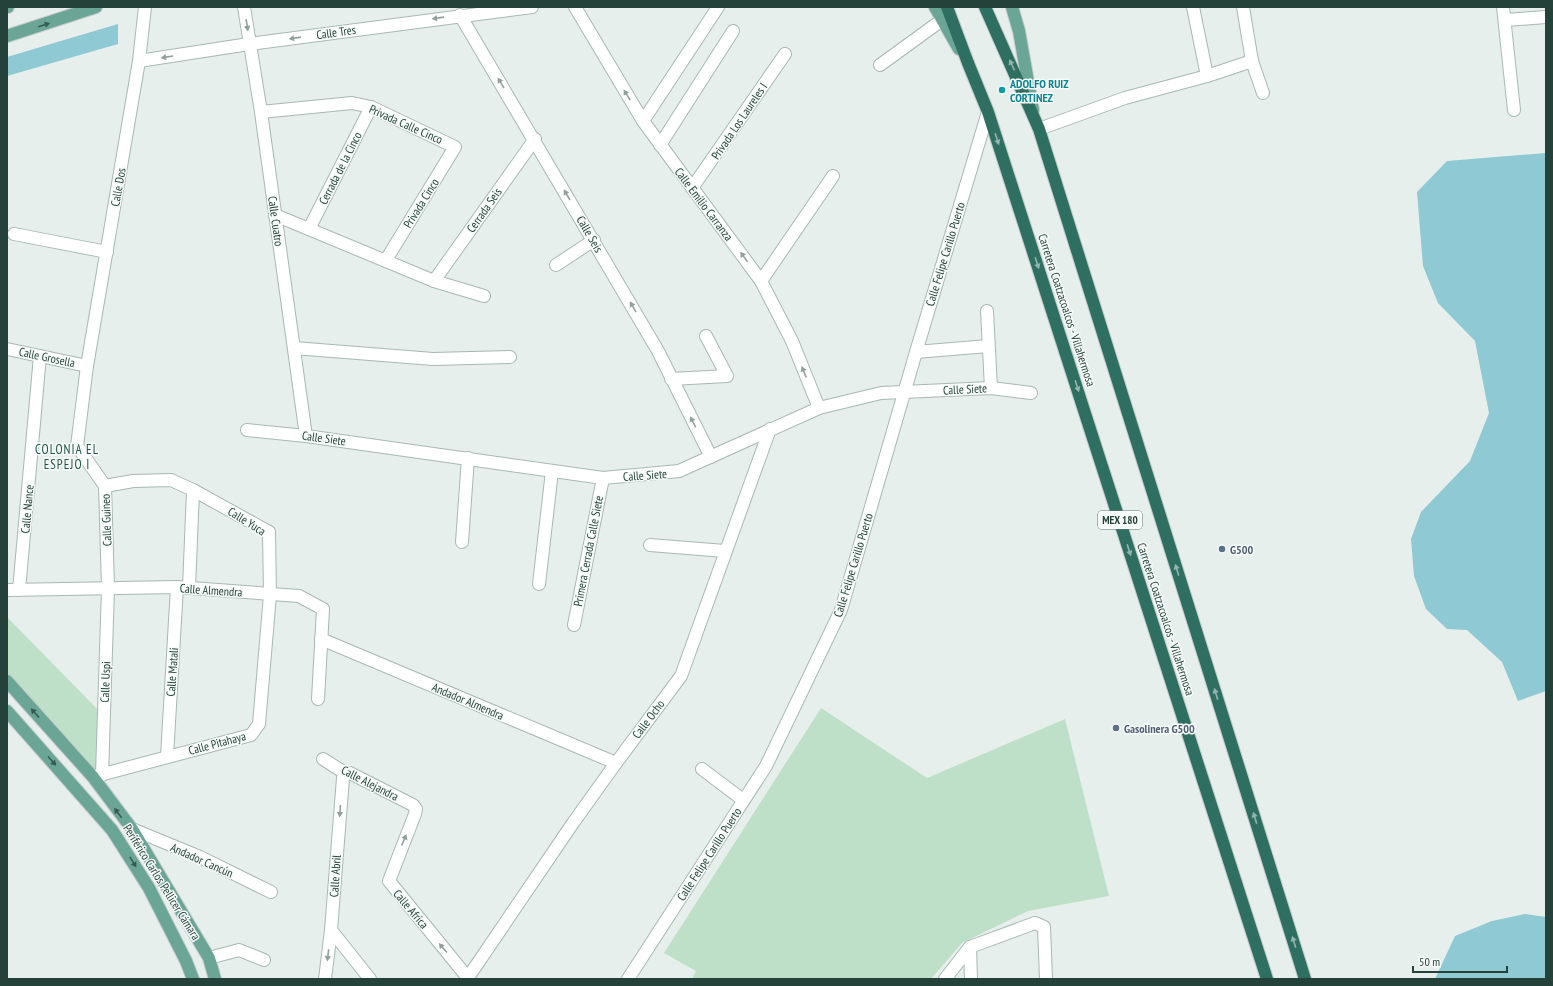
<svg xmlns="http://www.w3.org/2000/svg" width="1553" height="986" viewBox="0 0 1553 986" font-family="'PT Sans Narrow',sans-serif">
  <style>
    .green { fill: #bfe0c8 }
    .water { fill: #8ec9d4 }
    .lines { fill: none; stroke-linecap: round; stroke-linejoin: round }
    .minor-casing { stroke: #a8b8b2; stroke-width: 14 }
    .major-casing { stroke: #c2cac8; stroke-width: 14 }
    .highway-casing { stroke: #c2cac8; stroke-width: 14 }
    .minor { stroke: #fff; stroke-width: 12 }
    .major { stroke: #6aa596; stroke-width: 12 }
    .highway { stroke: #2f6f62; stroke-width: 12 }
    .oneway { fill: #92a09c }
    .oneway2 { fill: #365b51 }
    .oneway3 { fill: #93b5ae }
    .culture-dot { fill: #0f9aa8; stroke: #f7fbf9; stroke-width: 1.5 }
    .service-dot { fill: #5c6f8a; stroke: #f7fbf9; stroke-width: 1.5 }
    .labels { text-anchor: middle; dominant-baseline: central; stroke-width: 3; stroke-linejoin: round; paint-order: stroke }
    .shield { fill: #f7fbf9; stroke: #637a73; stroke-width: 1 }
    .shield-label { font-size: 11px; font-weight: bold; fill: #24423a }
    .street-label { font-size: 12px; fill: #24423a; stroke: #f7fbf9 }
    .culture-label { font-size: 12px; font-weight: bold; fill: #0d838f; stroke: #f7fbf9; text-anchor: start }
    .service-label { font-size: 12px; font-weight: bold; fill: #4e5e75; stroke: #f7fbf9; text-anchor: start }
    .neighbourhood-label { font-size: 13px; letter-spacing: 1px; fill: #1f5548; stroke: #f7fbf9 }
  </style>
  <rect width="100%" height="100%" fill="#e6efeb"/>
  <!-- green -->
  <g class="green">
    <polygon points="7,617 104,716 102,775 93,777 7,681"/>
    <polygon points="821,708 927,778 1065,719 1109,896 1028,911 962,943 931,979 692,979 696,971 664,953"/>
  </g>
  <!-- water -->
  <g class="water">
    <polygon points="118,24 118,44 7,76 7,57"/>
    <polygon points="1546,153 1546,691 1518,701 1502,662 1467,630 1447,629 1426,609 1414,576 1411,539 1421,512 1470,461 1489,413 1475,341 1438,303 1423,266 1417,192 1447,161"/>
    <polygon points="1525,914 1546,917 1546,979 1435,979 1455,936 1492,921"/>
  </g>
  <g class="lines">
    <!-- minor casing -->
    <g class="minor-casing">
      <g id="minor">
        <polyline points="244,7 261,112 306,436"/>
        <polyline points="575,7 643,121 761,281 792,341 819,408"/>
        <polyline points="1193,7 1207,76"/>
        <polyline points="1243,7 1252,61 1263,93"/>
        <polyline points="1503,7 1514,110"/>
        <polyline points="460,15 658,351 711,457"/>
        <polyline points="1505,20 1546,17"/>
        <polyline points="139,61 249,44 532,7"/>
        <polyline points="880,65 942,20"/>
        <polyline points="261,112 352,103 371,107 455,147 386,260"/>
        <polyline points="643,121 718,7"/>
        <polyline points="1039,129 1125,98 1207,76 1252,61"/>
        <polyline points="660,145 733,31"/>
        <polyline points="692,188 785,54"/>
        <polyline points="275,215 434,281 484,296"/>
        <polyline points="309,229 371,107"/>
        <polyline points="14,234 107,252"/>
        <polyline points="556,265 594,240"/>
        <polyline points="434,281 535,139"/>
        <polyline points="761,281 833,176"/>
        <polyline points="987,311 991,388"/>
        <polyline points="294,348 433,359 510,357"/>
        <polyline points="7,349 87,366"/>
        <polyline points="916,352 988,346"/>
        <polyline points="671,379 727,376 706,336"/>
        <polyline points="247,430 306,436 603,478 679,471 819,408 881,393 991,388 1031,393"/>
        <polyline points="462,542 468,458"/>
        <polyline points="650,545 725,551"/>
        <polyline points="539,584 552,471"/>
        <polyline points="189,588 193,490"/>
        <polyline points="7,590 177,587 299,596 323,609 318,699"/>
        <polyline points="19,590 40,356"/>
        <polyline points="574,625 603,478"/>
        <polyline points="321,639 616,763"/>
        <polyline points="167,756 177,587"/>
        <polyline points="323,759 345,773 350,773 413,805 416,809 415,814 389,881 468,978"/>
        <polyline points="702,769 743,800"/>
        <polyline points="102,775 108,588 105,486 77,446 87,366 139,61 145,7"/>
        <polyline points="96,776 251,735 259,724 270,595 269,532 193,490 171,480 133,481 105,486"/>
        <polyline points="132,829 200,857 271,892"/>
        <polyline points="331,930 370,979"/>
        <polyline points="970,947 971,979"/>
        <polyline points="209,958 239,950 264,960"/>
        <polyline points="325,979 331,930 343,778 345,773"/>
        <polyline points="467,979 573,823 616,763 681,676 770,429"/>
        <polyline points="628,979 766,766 841,610 916,352 988,112"/>
        <polyline points="945,979 970,947 1035,923 1044,927 1046,979"/>
      </g>
    </g>
    <!-- major casing -->
    <g class="major-casing">
      <g id="major">
        <polyline points="7,7 8,7"/>
        <polyline points="935,7 959,49"/>
        <polyline points="1012,7 1019,31 1033,110"/>
        <polyline points="7,36 96,7"/>
        <polyline points="7,681 93,777 132,829 209,958 215,979"/>
        <polyline points="7,711 112,830 149,888 186,961 193,979"/>
      </g>
    </g>
    <!-- highway casing -->
    <g class="highway-casing">
      <g id="highway">
        <polyline points="947,7 968,63 988,112 1267,979"/>
        <polyline points="985,7 1039,129 1305,979"/>
      </g>
    </g>
    <!-- minor -->
    <use href="#minor" class="minor"/>
    <!-- major -->
    <use href="#major" class="major"/>
    <!-- highway -->
    <use href="#highway" class="highway"/>
  </g>
  <!-- one-way arrows -->
  <defs><path id="oneway-solid" d="M-6-.8H1V-3.2L6.5 0L1 3.2V.8H-6Z"/></defs>
  <g class="oneway">
    <use href="#oneway-solid" transform="translate(438 18) rotate(172)"/>
    <use href="#oneway-solid" transform="translate(247 25) rotate(81)"/>
    <use href="#oneway-solid" transform="translate(295 38) rotate(172)"/>
    <use href="#oneway-solid" transform="translate(167 57) rotate(171)"/>
    <use href="#oneway-solid" transform="translate(501 83) rotate(-121)"/>
    <use href="#oneway-solid" transform="translate(627 95) rotate(-122)"/>
    <use href="#oneway-solid" transform="translate(567 195) rotate(-120)"/>
    <use href="#oneway-solid" transform="translate(744 257) rotate(-126)"/>
    <use href="#oneway-solid" transform="translate(633 307) rotate(-120)"/>
    <use href="#oneway-solid" transform="translate(804 372) rotate(-112)"/>
    <use href="#oneway-solid" transform="translate(693 422) rotate(-117)"/>
    <use href="#oneway-solid" transform="translate(340 811) rotate(94)"/>
    <use href="#oneway-solid" transform="translate(404 840) rotate(-67)"/>
    <use href="#oneway-solid" transform="translate(443 948) rotate(-130)"/>
    <use href="#oneway-solid" transform="translate(328 955) rotate(97)"/>
  </g>
  <g class="oneway2">
    <use href="#oneway-solid" transform="translate(44 25) rotate(-17)"/>
    <use href="#oneway-solid" transform="translate(35 713) rotate(-132)"/>
    <use href="#oneway-solid" transform="translate(52 761) rotate(48)"/>
    <use href="#oneway-solid" transform="translate(118 813) rotate(-127)"/>
    <use href="#oneway-solid" transform="translate(133 862) rotate(58)"/>
  </g>
  <g class="oneway3">
    <use href="#oneway-solid" transform="translate(1012 65) rotate(-115)"/>
    <use href="#oneway-solid" transform="translate(997 139) rotate(72)"/>
    <use href="#oneway-solid" transform="translate(1037 263) rotate(72)"/>
    <use href="#oneway-solid" transform="translate(1077 386) rotate(72)"/>
    <use href="#oneway-solid" transform="translate(1129 550) rotate(72)"/>
    <use href="#oneway-solid" transform="translate(1177 570) rotate(-107)"/>
    <use href="#oneway-solid" transform="translate(1216 694) rotate(-107)"/>
    <use href="#oneway-solid" transform="translate(1255 818) rotate(-107)"/>
    <use href="#oneway-solid" transform="translate(1294 942) rotate(-107)"/>
  </g>
  <!-- markers -->
  <circle class="culture-dot" cx="1002" cy="90" r="4"/>
  <g class="service-dot">
    <circle cx="1222" cy="549" r="4"/>
    <circle cx="1116" cy="728" r="4"/>
  </g>
  <g class="labels">
    <!-- shield labels -->
    <rect class="shield" x="1098" y="511" width="44" height="18" rx="3"/>
    <g class="shield-label">
      <text x="1120" y="520">MEX 180</text>
    </g>
    <!-- street labels -->
    <g class="street-label">
      <text transform="translate(336 32) rotate(-8)">Calle Tres</text>
      <text transform="translate(739 121) rotate(-56)">Privada Los Laureles I</text>
      <text transform="translate(406 124) rotate(24)">Privada Calle Cinco</text>
      <text transform="translate(340 168) rotate(-63)">Cerrada de la Cinco</text>
      <text transform="translate(118 187) rotate(-80)">Calle Dos</text>
      <text transform="translate(421 203) rotate(-58)">Privada Cinco</text>
      <text transform="translate(704 204) rotate(53)">Calle Emilio Carranza</text>
      <text transform="translate(484 210) rotate(-55)">Cerrada Seis</text>
      <text transform="translate(276 221) rotate(82)">Calle Cuatro</text>
      <text transform="translate(590 234) rotate(60)">Calle Seis</text>
      <text transform="translate(945 254) rotate(-73)">Calle Felipe Carillo Puerto</text>
      <text transform="translate(1067 310) rotate(72)">Carretera Coatzacoalcos - Villahermosa</text>
      <text transform="translate(47 357) rotate(12)">Calle Grosella</text>
      <text transform="translate(965 389) rotate(-3)">Calle Siete</text>
      <text transform="translate(324 438) rotate(8)">Calle Siete</text>
      <text transform="translate(645 475) rotate(-4)">Calle Siete</text>
      <text transform="translate(27 509) rotate(-85)">Calle Nance</text>
      <text transform="translate(106 520) rotate(-92)">Calle Guineo</text>
      <text transform="translate(247 521) rotate(32)">Calle Yuca</text>
      <text transform="translate(588 551) rotate(-79)">Primera Cerrada Calle Siete</text>
      <text transform="translate(853 565) rotate(-73)">Calle Felipe Carillo Puerto</text>
      <text transform="translate(211 590) rotate(4)">Calle Almendra</text>
      <text transform="translate(1166 619) rotate(72)">Carretera Coatzacoalcos - Villahermosa</text>
      <text transform="translate(172 672) rotate(-86)">Calle Matali</text>
      <text transform="translate(105 682) rotate(-88)">Calle Uspi</text>
      <text transform="translate(468 701) rotate(23)">Andador Almendra</text>
      <text transform="translate(648 719) rotate(-53)">Calle Ocho</text>
      <text transform="translate(217 743) rotate(-15)">Calle Pitahaya</text>
      <text transform="translate(370 783) rotate(27)">Calle Alejandra</text>
      <text transform="translate(709 854) rotate(-57)">Calle Felipe Carillo Puerto</text>
      <text transform="translate(202 860) rotate(24)">Andador Cancún</text>
      <text transform="translate(335 876) rotate(-86)">Calle Abril</text>
      <text transform="translate(162 882) rotate(58)">Periférico Carlos Pellicer Cámara</text>
      <text transform="translate(411 909) rotate(50)">Calle Africa</text>
    </g>
    <!-- culture labels -->
    <g class="culture-label">
      <text x="1010" y="83">ADOLFO RUIZ<tspan x="1010" dy="14">CORTINEZ</tspan></text>
    </g>
    <!-- service labels -->
    <g class="service-label">
      <text x="1230" y="549">G500</text>
      <text x="1124" y="728">Gasolinera G500</text>
    </g>
    <!-- neighbourhood labels -->
    <g class="neighbourhood-label">
      <text x="67" y="449">COLONIA EL<tspan x="67" dy="15">ESPEJO I</tspan></text>
    </g>
  </g>
  <!-- border -->
  <rect width="1553" height="986" fill="none" stroke="#24423a" stroke-width="16"/>
  <!-- scale -->
  <path d="M1413 966v6h94v-6" fill="none" stroke="#24423a" stroke-width="2"/>
  <text x="1419" y="966" font-size="12" fill="#24423a" stroke="#f7fbf9" stroke-width="3" paint-order="stroke">50 m</text>
</svg>
